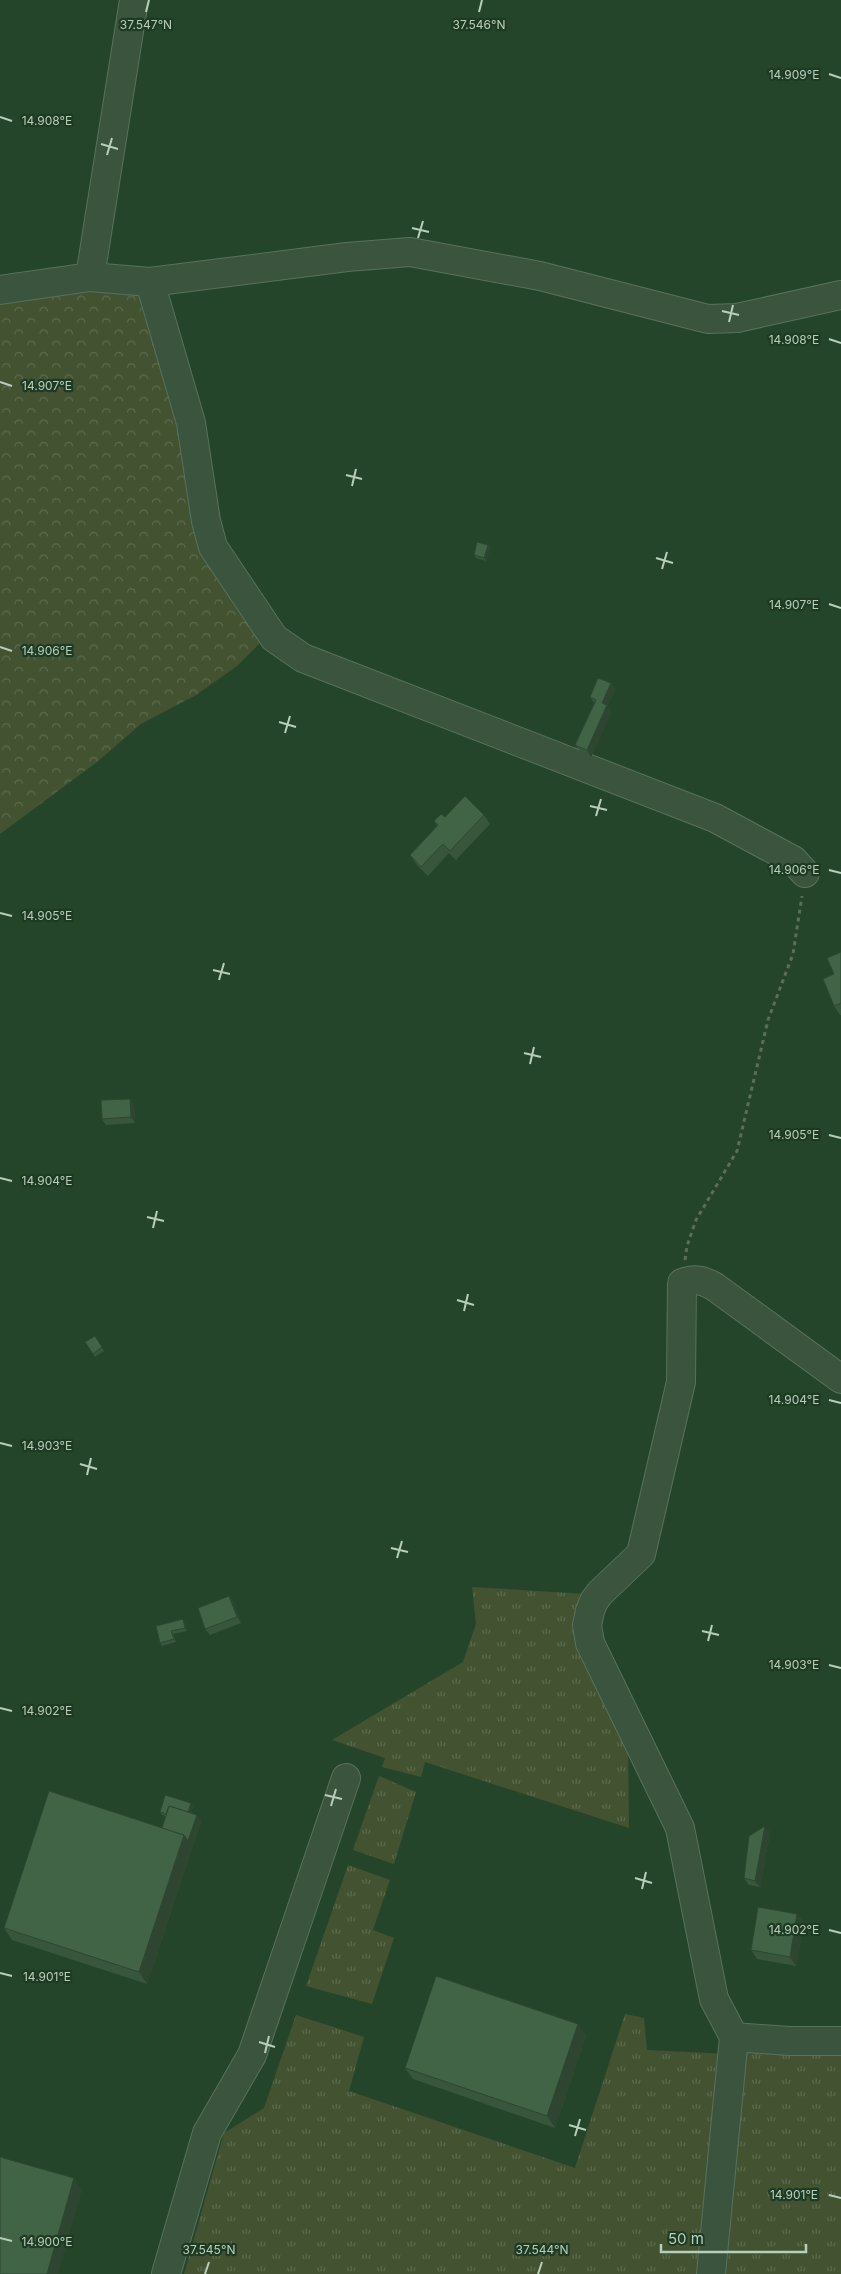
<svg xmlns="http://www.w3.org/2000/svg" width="841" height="2274" viewBox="0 0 841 2274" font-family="Inter,sans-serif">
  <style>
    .grass { fill: url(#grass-tufts) }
    .forest { fill: url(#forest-crowns) }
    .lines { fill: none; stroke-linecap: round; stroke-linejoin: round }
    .minor-casing { stroke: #58725c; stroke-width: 30 }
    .path { stroke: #5c6f55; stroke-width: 3; stroke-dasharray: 4 4; stroke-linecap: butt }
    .minor { stroke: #3a543e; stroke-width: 28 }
    .wall { fill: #38563c }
    .shaded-wall { fill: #2e4631 }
    .building { fill: #416446; stroke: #2e4631 }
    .ticks { fill: none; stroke: #b7cebb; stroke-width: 2 }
    .ticks-label { font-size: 12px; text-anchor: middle; fill: #b7cebb; stroke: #1e3a23; stroke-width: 4.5; stroke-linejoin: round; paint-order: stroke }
  </style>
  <defs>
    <pattern id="grass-tufts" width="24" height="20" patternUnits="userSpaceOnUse" patternTransform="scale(1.25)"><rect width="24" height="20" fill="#435332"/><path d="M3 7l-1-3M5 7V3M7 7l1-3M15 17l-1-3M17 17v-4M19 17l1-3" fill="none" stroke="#5c6b4e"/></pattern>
    <pattern id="forest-crowns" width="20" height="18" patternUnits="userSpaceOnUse" patternTransform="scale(1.25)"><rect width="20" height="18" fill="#435332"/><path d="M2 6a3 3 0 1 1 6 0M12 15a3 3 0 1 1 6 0" fill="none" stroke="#5c6b4e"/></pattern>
  </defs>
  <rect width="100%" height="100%" fill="#25452a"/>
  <!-- grass -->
  <g class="grass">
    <polygon points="472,1587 587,1594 628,1735 629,1828 425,1762 421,1777 382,1767 385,1758 332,1740 463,1662 476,1624"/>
    <polygon points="379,1776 416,1792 394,1864 353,1850"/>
    <polygon points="348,1865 390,1880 373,1930 394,1938 372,2004 306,1986"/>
    <polygon points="625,2014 644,2018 647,2050 728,2054 706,2274 184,2274 224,2133 264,2108 296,2015 364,2037 349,2091 575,2168"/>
    <polygon points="744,2049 841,2049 841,2274 722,2274"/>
  </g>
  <!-- forest -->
  <polygon class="forest" points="89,285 142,293 148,302 201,523 261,642 237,666 196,695 141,724 97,762 0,834 0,302"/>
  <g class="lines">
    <!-- minor casing -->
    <g class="minor-casing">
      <g id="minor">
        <polyline points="90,277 134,0"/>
        <polyline points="150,282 191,423 206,521 213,547 274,638 303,658 715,818 793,860 805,873"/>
        <polyline points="0,290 90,277 150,282 347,257 410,252 540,276 708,319 737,318 841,295"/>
        <polyline points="734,2037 789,2041 841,2041"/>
        <polyline points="166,2274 207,2133 252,2055 346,1778"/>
        <path d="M711,2274L734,2037L714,1999L680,1828L590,1643L587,1625L590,1611L594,1601L600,1593L641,1554L681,1382L682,1283C695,1278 703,1280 715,1287L841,1379"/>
      </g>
    </g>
    <!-- path -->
    <polyline class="path" points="685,1260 687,1246 696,1220 737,1151 768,1020 793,954 802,896"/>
    <!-- minor -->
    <use href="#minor" class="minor"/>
  </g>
  <!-- wall -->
  <g class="wall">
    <polygon points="488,545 490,548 486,561 476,558 474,555"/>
    <polygon points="611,683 615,690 607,706 611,712 591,757 580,751 575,745 594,703 590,697"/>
    <polygon points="484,815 490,824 456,860 449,853 428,876 416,864 410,855 437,826 434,821 445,817"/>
    <polygon points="841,952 841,1015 840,1015 834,1006 834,974"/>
    <polygon points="134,1105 135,1123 106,1125 102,1119"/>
    <polygon points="95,1336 104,1351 95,1357 85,1342"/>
    <polygon points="229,1596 233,1602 241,1623 210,1635 205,1629"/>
    <polygon points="185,1623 187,1631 173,1634 176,1642 162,1646 160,1643 156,1626"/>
    <polygon points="193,1806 191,1813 201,1821 147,1984 12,1940 4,1928 162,1828 166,1816 162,1815 160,1812"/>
    <polygon points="770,1832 760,1887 749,1885 744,1878"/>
    <polygon points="797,1914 804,1923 796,1966 757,1959 751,1950"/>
    <polygon points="578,2024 586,2036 555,2128 413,2079 405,2068"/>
  </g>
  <!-- shaded-wall -->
  <g class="shaded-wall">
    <polygon points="488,545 490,548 486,561 484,558"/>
    <polygon points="611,683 615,690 607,706 611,712 591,757 587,750 602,703"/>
    <polygon points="130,1099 134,1105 135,1123 131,1117"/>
    <polygon points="229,1596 233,1602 241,1623 237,1617"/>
    <polygon points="183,1619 185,1623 187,1631 185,1628"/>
    <polygon points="191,1803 193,1806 190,1818 188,1815"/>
    <polygon points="197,1815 201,1821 147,1984 139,1972 184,1835"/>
    <polygon points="765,1826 770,1832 760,1887 755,1881"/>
    <polygon points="797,1914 804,1923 796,1966 790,1957"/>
    <polygon points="578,2024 586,2036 555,2128 547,2116"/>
    <polygon points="74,2178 82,2190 58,2274 47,2274"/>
  </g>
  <!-- building -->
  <g class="building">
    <polygon points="477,542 488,545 484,558 474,555"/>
    <polygon points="598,678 611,683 602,703 607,705 587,750 575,745 596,700 590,697"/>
    <polygon points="465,796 484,815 450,851 443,844 421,867 410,855 438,825 434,821 441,814 445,817"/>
    <polygon points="841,952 841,1003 834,1006 823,979 834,974 827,958"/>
    <polygon points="130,1099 131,1117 102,1119 101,1100"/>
    <polygon points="95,1336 102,1347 93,1354 85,1342"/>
    <polygon points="229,1596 237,1617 205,1629 198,1608"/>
    <polygon points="183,1619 185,1628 171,1631 174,1639 160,1643 156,1626"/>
    <polygon points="49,1791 184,1835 139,1972 4,1928"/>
    <polygon points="165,1795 191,1803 188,1812 169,1806 166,1814 160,1812"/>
    <polygon points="169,1806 197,1815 188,1841 184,1835 162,1828"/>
    <polygon points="765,1826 755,1881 744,1878 749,1836"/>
    <polygon points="758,1907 797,1914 790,1957 751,1950"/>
    <polygon points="436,1976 578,2024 547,2116 405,2068"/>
    <polygon points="0,2157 74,2178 47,2274 0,2274"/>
  </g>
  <!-- ticks -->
  <path class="ticks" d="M146,12L149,0M479,12L482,0M829,74L841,78M0,117L12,121M101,144L118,149M107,155L112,138M412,228L429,232M418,238L423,221M722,311L739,315M729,322L733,305M829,339L841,343M0,382L12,386M346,475L362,479M352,486L356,469M656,558L673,563M662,569L667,552M829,604L841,608M0,647L12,651M279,722L296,727M285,733L290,716M590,806L607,810M596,816L601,799M829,870L841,873M0,913L12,916M213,970L230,974M219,980L224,963M524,1053L541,1057M530,1064L534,1047M829,1135L841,1138M0,1178L12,1181M147,1217L164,1221M153,1228L157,1211M457,1300L474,1305M464,1311L468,1294M829,1400L841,1403M0,1443L12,1446M80,1464L97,1469M87,1475L91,1458M391,1548L408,1552M397,1558L402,1541M702,1631L719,1635M708,1641L712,1625M829,1665L841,1668M0,1708L12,1711M325,1795L342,1799M331,1806L336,1789M635,1878L652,1883M642,1889L646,1872M829,1930L841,1933M0,1973L12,1976M259,2042L275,2047M265,2053L269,2036M569,2125L586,2130M575,2136L580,2119M829,2195L841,2198M0,2238L12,2241M205,2274L209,2262M538,2274L542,2262"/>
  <g class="ticks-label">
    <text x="146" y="29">37.547°N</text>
    <text x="479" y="29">37.546°N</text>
    <text x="794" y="79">14.909°E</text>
    <text x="47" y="125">14.908°E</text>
    <text x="794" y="344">14.908°E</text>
    <text x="47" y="390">14.907°E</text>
    <text x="794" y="609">14.907°E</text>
    <text x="47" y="655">14.906°E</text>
    <text x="794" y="874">14.906°E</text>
    <text x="47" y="920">14.905°E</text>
    <text x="794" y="1139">14.905°E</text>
    <text x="47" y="1185">14.904°E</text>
    <text x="794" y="1404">14.904°E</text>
    <text x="47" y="1450">14.903°E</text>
    <text x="794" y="1669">14.903°E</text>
    <text x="47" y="1715">14.902°E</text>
    <text x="794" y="1934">14.902°E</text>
    <text x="47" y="1981">14.901°E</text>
    <text x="794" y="2199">14.901°E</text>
    <text x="47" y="2246">14.900°E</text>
    <text x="209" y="2254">37.545°N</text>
    <text x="542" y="2254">37.544°N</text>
  </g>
  <!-- scale -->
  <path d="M661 2244v8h145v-8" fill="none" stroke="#b7cebb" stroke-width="2.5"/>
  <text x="668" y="2244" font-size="15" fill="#b7cebb" stroke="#1e3a23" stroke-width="4" paint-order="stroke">50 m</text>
</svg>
